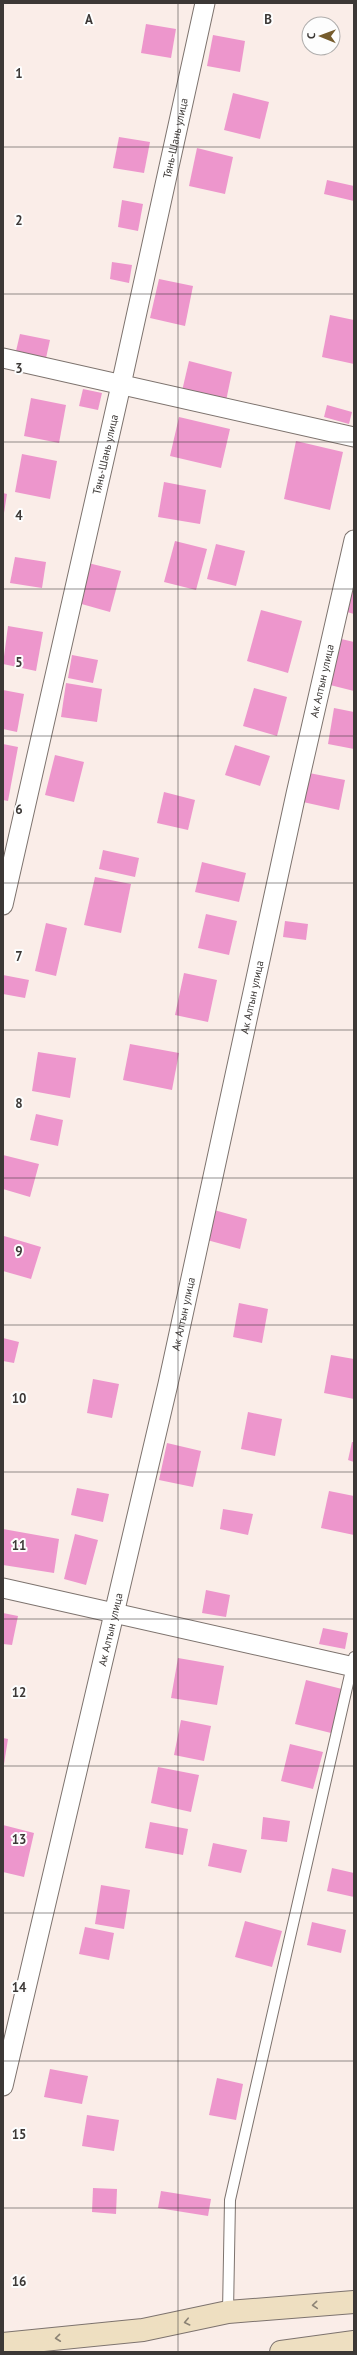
<svg xmlns="http://www.w3.org/2000/svg" width="357" height="2355" viewBox="0 0 357 2355" font-family="'PT Sans',sans-serif">
  <style>
    .building { fill: #ed96cc }
    .lines { fill: none; stroke-linecap: round; stroke-linejoin: round }
    .lane-casing { stroke: #7d736e; stroke-width: 12 }
    .street-casing { stroke: #7d736e; stroke-width: 21 }
    .secondary-casing { stroke: #7d736e; stroke-width: 24 }
    .lane { stroke: #fff; stroke-width: 10 }
    .street { stroke: #fff; stroke-width: 19 }
    .secondary { stroke: #eedfc1; stroke-width: 22 }
    .oneway { stroke: #8c8375 }
    .grid { fill: none; stroke: #3c3836; stroke-width: 1; stroke-opacity: 0.55 }
    .labels { text-anchor: middle; dominant-baseline: central; stroke-width: 4; stroke-linejoin: round; paint-order: stroke }
    .street-label { font-size: 11px; fill: #3c3836; stroke: #fdfdfd }
    .grid-label { font-size: 13px; text-anchor: middle; font-weight: bold; fill: #3c3836; stroke: #fdfdfd; stroke-width: 4; stroke-linejoin: round; paint-order: stroke }
  </style>
  <rect width="100%" height="100%" fill="#faede8"/>
  <!-- building -->
  <g class="building">
    <polygon points="146,24 176,29 171,58 141,53"/>
    <polygon points="213,35 245,41 240,72 207,66"/>
    <polygon points="233,93 269,102 260,139 224,130"/>
    <polygon points="119,137 150,142 144,173 113,168"/>
    <polygon points="197,148 233,157 225,194 189,186"/>
    <polygon points="327,180 354,186 354,201 324,194"/>
    <polygon points="122,200 143,204 138,231 118,227"/>
    <polygon points="112,262 132,265 129,283 110,279"/>
    <polygon points="159,279 193,286 185,326 150,318"/>
    <polygon points="330,315 354,320 354,364 322,357"/>
    <polygon points="20,334 50,340 46,358 16,351"/>
    <polygon points="189,361 232,372 226,401 182,391"/>
    <polygon points="83,389 102,393 98,410 79,406"/>
    <polygon points="31,398 66,405 59,443 24,436"/>
    <polygon points="327,405 352,412 349,424 324,417"/>
    <polygon points="179,417 230,429 221,468 170,456"/>
    <polygon points="296,441 343,452 330,510 284,499"/>
    <polygon points="22,454 57,461 50,499 15,492"/>
    <polygon points="164,482 206,490 200,524 158,517"/>
    <polygon points="3,493 7,494 4,513 3,513"/>
    <polygon points="175,541 207,549 196,590 164,582"/>
    <polygon points="216,544 245,551 236,586 207,579"/>
    <polygon points="15,557 46,562 42,588 10,583"/>
    <polygon points="88,563 121,571 110,612 78,603"/>
    <polygon points="354,583 354,614 347,612"/>
    <polygon points="261,610 302,621 288,673 247,661"/>
    <polygon points="8,626 43,632 36,671 3,664"/>
    <polygon points="337,638 354,642 354,691 326,684"/>
    <polygon points="72,655 98,660 93,683 68,678"/>
    <polygon points="66,683 102,689 97,722 61,717"/>
    <polygon points="254,688 287,697 277,736 243,726"/>
    <polygon points="3,690 24,694 17,732 3,729"/>
    <polygon points="334,708 354,712 354,749 328,744"/>
    <polygon points="3,744 18,747 8,801 3,800"/>
    <polygon points="235,745 270,756 260,786 225,775"/>
    <polygon points="55,755 84,762 74,802 45,795"/>
    <polygon points="309,773 345,780 339,810 303,802"/>
    <polygon points="164,792 195,800 188,830 157,823"/>
    <polygon points="103,850 139,858 135,877 99,869"/>
    <polygon points="202,862 246,873 239,902 195,892"/>
    <polygon points="95,877 131,884 121,933 84,925"/>
    <polygon points="206,914 237,921 229,955 198,948"/>
    <polygon points="285,921 308,924 306,940 283,937"/>
    <polygon points="46,923 67,928 56,976 35,971"/>
    <polygon points="184,973 217,980 208,1022 175,1015"/>
    <polygon points="3,975 29,980 25,998 3,994"/>
    <polygon points="130,1044 179,1053 172,1090 123,1080"/>
    <polygon points="38,1052 76,1058 70,1098 32,1091"/>
    <polygon points="36,1114 63,1120 58,1146 30,1140"/>
    <polygon points="3,1155 39,1164 30,1197 3,1189"/>
    <polygon points="214,1210 247,1219 240,1249 207,1240"/>
    <polygon points="4,1236 41,1247 31,1279 3,1271"/>
    <polygon points="239,1303 268,1309 262,1343 233,1337"/>
    <polygon points="3,1338 19,1342 14,1363 3,1361"/>
    <polygon points="331,1355 354,1359 354,1399 324,1393"/>
    <polygon points="93,1379 119,1384 112,1418 87,1413"/>
    <polygon points="248,1412 282,1419 275,1456 241,1449"/>
    <polygon points="352,1442 354,1442 354,1462 348,1460"/>
    <polygon points="167,1443 201,1451 193,1487 159,1480"/>
    <polygon points="77,1488 109,1494 103,1522 71,1515"/>
    <polygon points="329,1491 354,1496 354,1535 321,1528"/>
    <polygon points="223,1509 253,1514 248,1535 220,1529"/>
    <polygon points="3,1529 59,1539 54,1573 3,1565"/>
    <polygon points="75,1534 98,1540 86,1585 64,1579"/>
    <polygon points="206,1590 230,1595 226,1617 202,1613"/>
    <polygon points="3,1613 18,1616 12,1645 3,1644"/>
    <polygon points="323,1628 348,1633 345,1649 319,1644"/>
    <polygon points="178,1658 224,1666 217,1705 171,1698"/>
    <polygon points="306,1680 342,1689 331,1733 295,1724"/>
    <polygon points="181,1720 211,1726 204,1761 174,1755"/>
    <polygon points="3,1738 8,1739 4,1764 3,1764"/>
    <polygon points="290,1744 323,1752 313,1789 281,1781"/>
    <polygon points="158,1767 199,1775 191,1812 151,1803"/>
    <polygon points="263,1817 290,1821 287,1842 261,1839"/>
    <polygon points="150,1822 188,1829 183,1855 145,1848"/>
    <polygon points="3,1825 34,1833 24,1877 3,1872"/>
    <polygon points="213,1843 247,1850 241,1873 208,1866"/>
    <polygon points="332,1868 354,1873 354,1897 327,1891"/>
    <polygon points="101,1885 130,1890 124,1929 95,1924"/>
    <polygon points="245,1921 282,1931 272,1967 235,1957"/>
    <polygon points="312,1922 346,1930 341,1953 307,1945"/>
    <polygon points="85,1927 114,1933 109,1960 79,1954"/>
    <polygon points="50,2069 88,2076 82,2104 44,2097"/>
    <polygon points="217,2078 243,2084 236,2120 209,2115"/>
    <polygon points="87,2115 119,2120 114,2151 82,2146"/>
    <polygon points="93,2188 117,2189 116,2214 92,2212"/>
    <polygon points="161,2191 211,2199 208,2216 158,2208"/>
  </g>
  <g class="lines">
    <!-- lane casing -->
    <g class="lane-casing">
      <polyline id="lane" points="228,2312 230,2200 354,1657"/>
    </g>
    <!-- street casing -->
    <g class="street-casing">
      <g id="street">
        <polyline points="3,358 354,437"/>
        <path id="s1" d="M3,905L121,385L205,3"/>
        <polyline points="3,1588 354,1667"/>
        <path id="s2" d="M3,2086L168,1384L296,794L354,540"/>
      </g>
    </g>
    <!-- secondary casing -->
    <g class="secondary-casing">
      <g id="secondary">
        <polyline points="3,2344 143,2330 228,2312 354,2302"/>
        <polyline points="281,2352 354,2342"/>
      </g>
    </g>
    <!-- lane -->
    <use href="#lane" class="lane"/>
    <!-- street -->
    <use href="#street" class="street"/>
    <!-- secondary -->
    <use href="#secondary" class="secondary"/>
  </g>
  <!-- one-way arrows -->
  <defs><path id="oneway-chevron" d="M-2-3.5L2.5 0L-2 3.5" fill="none" stroke-width="1.6" stroke-linecap="round" stroke-linejoin="round"/></defs>
  <g class="oneway">
    <use href="#oneway-chevron" transform="translate(315 2305) rotate(175)"/>
    <use href="#oneway-chevron" transform="translate(187 2322) rotate(167)"/>
    <use href="#oneway-chevron" transform="translate(58 2338) rotate(174)"/>
  </g>
  <!-- grid -->
  <path class="grid" d="M178,3V2352M3,147H354M3,294H354M3,442H354M3,589H354M3,736H354M3,883H354M3,1030H354M3,1178H354M3,1325H354M3,1472H354M3,1619H354M3,1766H354M3,1913H354M3,2061H354M3,2208H354"/>
  <g class="labels">
    <!-- street labels -->
    <g class="street-label">
      <text stroke="none"><textPath href="#s1" startOffset="786">Тянь-Шань улица</textPath></text>
      <text stroke="none"><textPath href="#s1" startOffset="462">Тянь-Шань улица</textPath></text>
      <text stroke="none"><textPath href="#s2" startOffset="1441">Ак Алтын улица</textPath></text>
      <text stroke="none"><textPath href="#s2" startOffset="1117">Ак Алтын улица</textPath></text>
      <text stroke="none"><textPath href="#s2" startOffset="793">Ак Алтын улица</textPath></text>
      <text stroke="none"><textPath href="#s2" startOffset="469">Ак Алтын улица</textPath></text>
    </g>
  </g>
  <g class="grid-label">
    <text x="89" y="24">A</text>
    <text x="268" y="24">B</text>
    <text x="19" y="78">1</text>
    <text x="19" y="225">2</text>
    <text x="19" y="373">3</text>
    <text x="19" y="520">4</text>
    <text x="19" y="667">5</text>
    <text x="19" y="814">6</text>
    <text x="19" y="961">7</text>
    <text x="19" y="1108">8</text>
    <text x="19" y="1256">9</text>
    <text x="19" y="1403">10</text>
    <text x="19" y="1550">11</text>
    <text x="19" y="1697">12</text>
    <text x="19" y="1844">13</text>
    <text x="19" y="1992">14</text>
    <text x="19" y="2139">15</text>
    <text x="19" y="2286">16</text>
  </g>
  <!-- border -->
  <rect width="357" height="2355" fill="none" stroke="#3c3836" stroke-width="8"/>
  <!-- north arrow -->
  <g transform="translate(321 36) rotate(271)"><circle r="19" fill="#fdfdfd" stroke="#b0aead"/>
  <path d="M0-3L7 15L0 10L-7 15Z" fill="#755b2c"/>
  <text y="-6" font-size="11" font-weight="bold" text-anchor="middle" fill="#3c3836">С</text>
  </g>
</svg>
